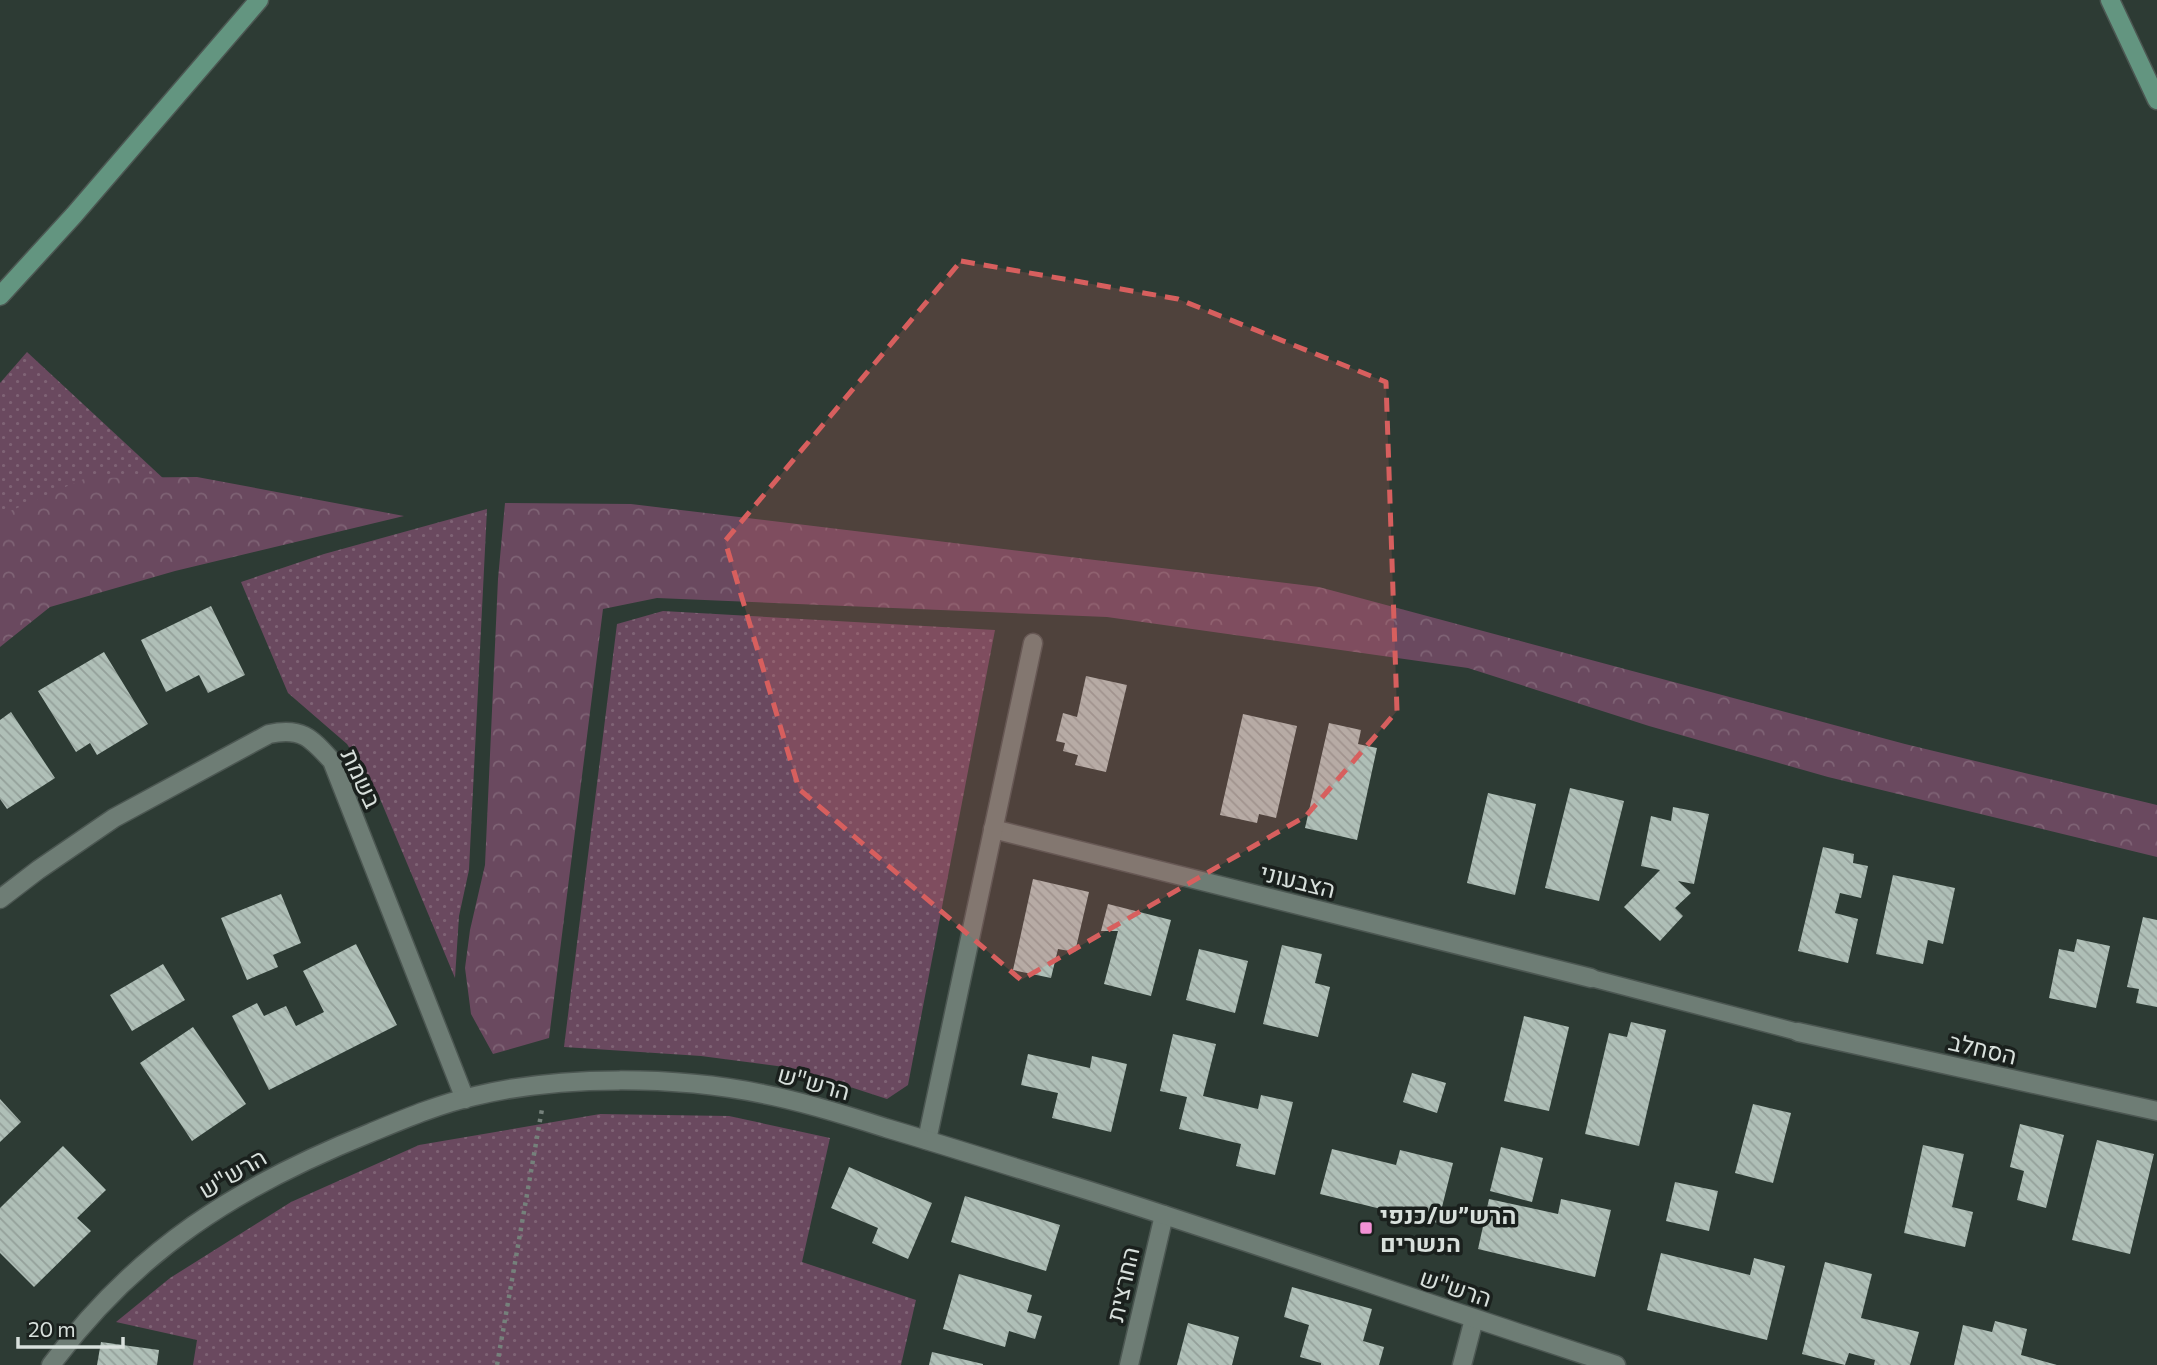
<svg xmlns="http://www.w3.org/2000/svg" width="2157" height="1365" viewBox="0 0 2157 1365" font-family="Commissioner,Heebo,sans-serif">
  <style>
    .grass { fill: url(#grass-dots) }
    .forest { fill: url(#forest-crowns) }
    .building { fill: url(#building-back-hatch) }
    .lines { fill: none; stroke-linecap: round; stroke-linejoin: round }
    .service-casing { stroke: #4c5752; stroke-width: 19 }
    .minor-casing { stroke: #4c5752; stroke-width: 21 }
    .tertiary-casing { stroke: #4c5752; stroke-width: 21 }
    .secondary-casing { stroke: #4c5752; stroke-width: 21 }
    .path { stroke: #75817b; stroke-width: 4.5; stroke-dasharray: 3.5 5; stroke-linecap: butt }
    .service { stroke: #6e7d75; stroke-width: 16 }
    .minor { stroke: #6e7d75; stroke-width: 18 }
    .tertiary { stroke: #6e7d75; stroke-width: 18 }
    .secondary { stroke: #639580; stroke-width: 18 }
    .marked { fill: #d75f5e; fill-opacity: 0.2; stroke: #d75f5e; stroke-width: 5; stroke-dasharray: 14 9; stroke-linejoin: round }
    .poi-dot { fill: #f391d5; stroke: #1a201d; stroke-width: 2.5 }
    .labels { text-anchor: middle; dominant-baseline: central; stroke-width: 7; stroke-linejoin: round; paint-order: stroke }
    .street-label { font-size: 24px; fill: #d8e0dc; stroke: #1a201d }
    .poi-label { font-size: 24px; font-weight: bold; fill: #d8e0dc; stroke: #1a201d; text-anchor: start }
  </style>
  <defs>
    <pattern id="grass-dots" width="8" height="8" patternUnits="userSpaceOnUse" patternTransform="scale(1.75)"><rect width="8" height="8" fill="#6a495f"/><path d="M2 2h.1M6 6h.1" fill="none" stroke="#7f6375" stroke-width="1.8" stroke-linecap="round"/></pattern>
    <pattern id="forest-crowns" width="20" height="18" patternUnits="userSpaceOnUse" patternTransform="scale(1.75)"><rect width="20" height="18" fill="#6a495f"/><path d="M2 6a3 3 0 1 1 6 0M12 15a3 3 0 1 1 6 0" fill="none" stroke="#7f6375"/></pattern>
    <pattern id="building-back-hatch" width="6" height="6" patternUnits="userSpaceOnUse" patternTransform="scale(1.75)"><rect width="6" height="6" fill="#afbfb7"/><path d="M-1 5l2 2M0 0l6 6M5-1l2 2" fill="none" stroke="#94a09a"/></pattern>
  </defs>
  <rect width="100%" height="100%" fill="#2d3b34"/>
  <!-- grass -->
  <g class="grass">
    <polygon points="27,352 206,518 0,593 0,383"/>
    <polygon points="487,509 469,870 459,916 455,978 378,794 347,744 288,693 241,582 324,554"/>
    <polygon points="663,611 995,630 908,1085 887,1099 792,1068 701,1056 564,1047 617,624"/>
    <polygon points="600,1114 729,1116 830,1138 802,1262 916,1300 901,1365 193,1365 197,1340 116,1322 170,1278 291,1202 419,1145"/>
  </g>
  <!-- forest -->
  <g class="forest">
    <polygon points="197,477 404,516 175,571 50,607 0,647 0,520 8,512 86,478"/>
    <polygon points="505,503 631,504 1319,587 1905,744 2157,805 2157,857 1828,777 1649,726 1468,668 1107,617 657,598 603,609 549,1038 493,1054 471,1014 465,968 470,930 485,865 498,579"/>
  </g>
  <!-- building -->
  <g class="building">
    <polygon points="211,606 245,675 208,693 199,675 166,692 141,640"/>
    <polygon points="104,652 148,724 97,755 90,743 76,752 38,691"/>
    <polygon points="1086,676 1127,685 1106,772 1075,765 1078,755 1063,751 1065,743 1056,741 1063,713 1077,717"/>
    <polygon points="11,712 55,778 7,809 0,799 0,720"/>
    <polygon points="1243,714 1297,726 1276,818 1259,814 1257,823 1220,815"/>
    <polygon points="1329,723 1361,730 1358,744 1377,748 1357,840 1305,828"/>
    <polygon points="1570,788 1624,801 1599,901 1545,888"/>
    <polygon points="1488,793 1536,804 1515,895 1467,883"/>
    <polygon points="1673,807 1709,814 1694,884 1678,881 1691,893 1675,908 1683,916 1660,941 1624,907 1660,870 1641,866 1651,816 1671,821"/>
    <polygon points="1823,847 1854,854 1853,863 1868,866 1861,898 1840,893 1835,913 1858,919 1848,963 1798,951"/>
    <polygon points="1893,875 1955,888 1943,944 1928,940 1923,964 1876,954"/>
    <polygon points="1033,879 1089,892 1075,952 1058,949 1051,978 1013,970"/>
    <polygon points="281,894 301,943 273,955 278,967 247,980 221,918"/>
    <polygon points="1108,904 1171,920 1151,996 1104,984 1118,931 1101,931"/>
    <polygon points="2143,917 2157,920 2157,1007 2136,1003 2139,989 2127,987"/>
    <polygon points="2077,939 2110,946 2096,1008 2049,998 2059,949 2074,952"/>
    <polygon points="356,944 397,1025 269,1090 232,1016 257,1003 264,1016 286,1006 296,1026 324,1012 303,971"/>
    <polygon points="1282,945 1322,954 1315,983 1330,987 1318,1037 1263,1024"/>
    <polygon points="1199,949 1248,961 1235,1013 1186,1000"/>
    <polygon points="163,964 185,1000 132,1031 110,995"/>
    <polygon points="1524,1016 1569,1027 1549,1111 1504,1101"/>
    <polygon points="1631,1022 1666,1030 1639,1146 1585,1134 1609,1033 1627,1037"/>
    <polygon points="193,1027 246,1104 192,1141 140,1063"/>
    <polygon points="1173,1034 1216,1044 1203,1096 1258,1109 1261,1095 1293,1102 1275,1175 1236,1166 1241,1144 1179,1129 1187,1097 1160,1091"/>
    <polygon points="1028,1054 1090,1068 1092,1056 1127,1064 1111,1132 1052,1118 1058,1093 1021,1085"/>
    <polygon points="1412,1073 1446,1083 1437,1113 1403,1102"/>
    <polygon points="0,1099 21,1122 0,1142"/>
    <polygon points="1753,1104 1791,1113 1773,1183 1735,1173"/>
    <polygon points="2020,1124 2064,1135 2046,1208 2017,1200 2024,1171 2010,1167"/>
    <polygon points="2097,1140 2154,1154 2130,1254 2072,1240"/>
    <polygon points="1923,1145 1964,1154 1952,1207 1973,1212 1965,1247 1904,1233"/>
    <polygon points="63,1146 106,1190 77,1218 91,1231 34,1287 0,1253 0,1208"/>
    <polygon points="1501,1147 1543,1158 1532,1202 1490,1191"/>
    <polygon points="1332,1149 1396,1165 1400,1150 1453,1163 1438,1223 1320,1194"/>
    <polygon points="849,1167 932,1203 908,1259 872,1243 878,1228 831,1208"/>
    <polygon points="1675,1182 1718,1191 1709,1231 1666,1221"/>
    <polygon points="965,1196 1060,1225 1046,1271 951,1242"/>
    <polygon points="1489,1199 1558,1214 1561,1199 1611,1210 1595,1277 1478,1249"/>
    <polygon points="1661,1253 1750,1275 1754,1258 1785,1266 1767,1340 1647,1310"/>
    <polygon points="1825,1262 1872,1274 1861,1318 1919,1332 1910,1365 1874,1365 1875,1360 1849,1353 1845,1365 1802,1354"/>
    <polygon points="959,1274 1032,1295 1027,1312 1042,1316 1035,1339 1009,1331 1005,1347 943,1329"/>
    <polygon points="1292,1287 1372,1309 1363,1341 1384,1347 1379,1365 1321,1365 1321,1363 1300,1357 1309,1325 1284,1317"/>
    <polygon points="1995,1321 2027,1329 2021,1355 2057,1365 1954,1365 1963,1325 1992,1332"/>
    <polygon points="1188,1323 1239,1337 1232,1365 1177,1365"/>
    <polygon points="101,1342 159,1350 157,1365 97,1365"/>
    <polygon points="932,1352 983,1364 983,1365 929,1365"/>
  </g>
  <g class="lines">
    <!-- service casing -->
    <g class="service-casing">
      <polyline id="service" points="1591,978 1798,1032"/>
    </g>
    <!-- minor casing -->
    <g class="minor-casing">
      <g id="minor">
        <polyline points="993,829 1591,978"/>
        <path d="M0,899L38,870L114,818L269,734C302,727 311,738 332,761L465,1099"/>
        <polyline points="1798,1032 2157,1111"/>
        <polyline points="927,1140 1033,643"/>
        <polyline points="1129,1365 1164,1215"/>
        <polyline points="1462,1365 1474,1319"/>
      </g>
    </g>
    <!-- tertiary casing -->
    <g class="tertiary-casing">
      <path id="tertiary" d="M51,1365C137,1249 238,1186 370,1133C404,1119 439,1104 475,1096C562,1075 675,1076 763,1094C805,1102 846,1115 886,1128C954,1148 1022,1170 1090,1191C1266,1247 1440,1308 1616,1365"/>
    </g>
    <!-- secondary casing -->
    <g class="secondary-casing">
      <g id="secondary">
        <polyline points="2110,0 2157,100"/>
        <polyline points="0,296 74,215 259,0"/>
      </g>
    </g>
    <!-- path -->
    <polyline class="path" points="497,1365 542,1109"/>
    <!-- service -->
    <use href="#service" class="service"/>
    <!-- minor -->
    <use href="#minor" class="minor"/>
    <!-- tertiary -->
    <use href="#tertiary" class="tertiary"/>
    <!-- secondary -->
    <use href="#secondary" class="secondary"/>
  </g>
  <!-- marked area -->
  <path class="marked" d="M961,261L1178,299L1386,382L1397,711L1306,816L1021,980L799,789L725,541Z"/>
  <!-- markers -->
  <rect class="poi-dot" x="1359" y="1221" width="14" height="14" rx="3.5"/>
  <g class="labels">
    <!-- street labels -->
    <g class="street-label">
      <text transform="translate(362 778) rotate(65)">בשמת</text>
      <text transform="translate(1298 880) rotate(14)">הצבעוני</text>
      <text transform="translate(1983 1048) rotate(13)">הסחלב</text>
      <text transform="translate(814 1082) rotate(15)">הרש''ש</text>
      <text transform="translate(232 1173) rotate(-31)">הרש''ש</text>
      <text transform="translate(1122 1284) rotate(-77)">החרצית</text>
      <text transform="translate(1456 1287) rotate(18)">הרש''ש</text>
    </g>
    <!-- poi labels -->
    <g class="poi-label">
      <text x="1380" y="1214">הרש״ש/כנפי<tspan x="1380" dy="28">הנשרים</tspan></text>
    </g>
  </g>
  <!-- scale -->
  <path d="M18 1337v10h105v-10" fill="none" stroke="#d8e0dc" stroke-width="3.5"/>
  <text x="28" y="1337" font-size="21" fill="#d8e0dc" stroke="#1a201d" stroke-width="5" paint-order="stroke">20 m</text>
</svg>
